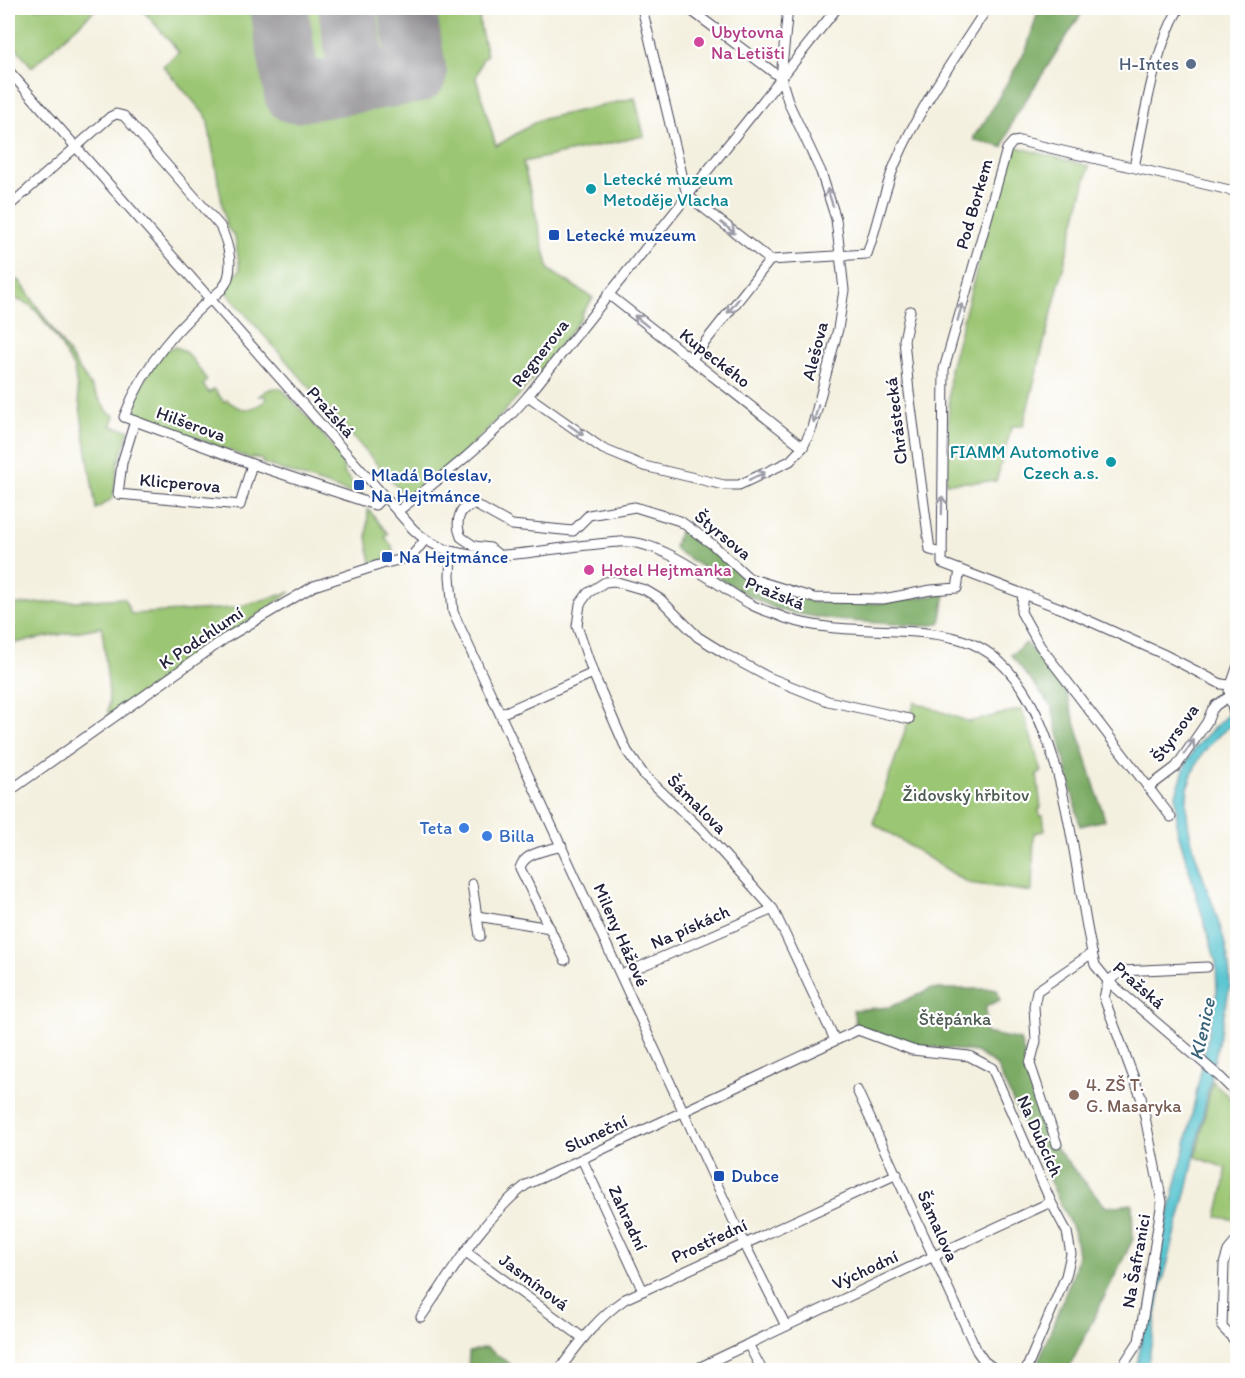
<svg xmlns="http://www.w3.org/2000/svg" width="1245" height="1378" viewBox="0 0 1245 1378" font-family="Itim,sans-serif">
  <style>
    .green { fill: #9bc673; stroke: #5e7457; stroke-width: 1.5 }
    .forest { fill: #7cab65; stroke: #4f6650; stroke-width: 1.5 }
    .water { fill: #58c5d0; stroke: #3d7486; stroke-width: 1.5 }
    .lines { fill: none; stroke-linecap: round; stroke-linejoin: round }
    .runway { stroke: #8b898d; stroke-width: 58 }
    .minor-casing { stroke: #424154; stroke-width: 11 }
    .minor { stroke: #fff; stroke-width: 9 }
    .oneway { stroke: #9c9ca7 }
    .hotel-dot { fill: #d1479c; stroke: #fff; stroke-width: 2 }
    .service-dot { fill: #5c6f8a; stroke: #fff; stroke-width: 2 }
    .culture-dot { fill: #0f9aa8; stroke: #fff; stroke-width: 2 }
    .transit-dot { fill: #1a4fb4; stroke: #fff; stroke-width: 2 }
    .shop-dot { fill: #3f7fe0; stroke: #fff; stroke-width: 2 }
    .education-dot { fill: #8d6e63; stroke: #fff; stroke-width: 2 }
    .labels { text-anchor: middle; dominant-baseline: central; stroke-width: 4.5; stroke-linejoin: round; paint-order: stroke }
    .hotel-label { font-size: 18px; fill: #b23c85; stroke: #fff; text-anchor: start }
    .service-label { font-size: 18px; fill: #4e5e75; stroke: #fff; text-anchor: end }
    .culture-label { font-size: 18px; fill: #0d838f; stroke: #fff; text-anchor: start }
    .street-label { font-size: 18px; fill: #22223b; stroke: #fff }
    .transit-label { font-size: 18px; fill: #164399; stroke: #fff; text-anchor: start }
    .park-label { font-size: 18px; fill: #4c5b4f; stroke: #fff }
    .shop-label { font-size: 18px; fill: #366cbe; stroke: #fff; text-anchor: end }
    .education-label { font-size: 18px; fill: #785e54; stroke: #fff; text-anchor: start }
    .water-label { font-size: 20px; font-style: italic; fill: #386377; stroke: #fff }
  </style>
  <rect width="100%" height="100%" fill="#fff"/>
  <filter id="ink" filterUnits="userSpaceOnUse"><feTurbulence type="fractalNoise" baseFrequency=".0167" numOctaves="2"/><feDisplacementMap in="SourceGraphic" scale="12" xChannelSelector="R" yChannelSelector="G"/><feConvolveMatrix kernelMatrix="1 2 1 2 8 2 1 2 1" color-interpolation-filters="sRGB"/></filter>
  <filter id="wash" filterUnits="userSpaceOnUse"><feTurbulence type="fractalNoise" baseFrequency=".008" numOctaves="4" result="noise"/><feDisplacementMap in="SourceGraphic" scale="24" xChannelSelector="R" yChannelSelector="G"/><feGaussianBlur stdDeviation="1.35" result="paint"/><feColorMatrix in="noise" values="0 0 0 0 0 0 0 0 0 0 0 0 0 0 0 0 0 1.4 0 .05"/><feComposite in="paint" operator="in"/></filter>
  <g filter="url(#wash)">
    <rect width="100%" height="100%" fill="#f4f0df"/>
    <!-- green -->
    <g class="green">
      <polygon points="8,8 97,8 32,67 8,38"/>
      <path d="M141,8H478L481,31L487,55L482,60L476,78L496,146L539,120L635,98L644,136L523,162L549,270L593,298L581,315L582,317C539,372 503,419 449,465C435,477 422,490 404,495L225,291L233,277L240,270L235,237L226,226L207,117L163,66L179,52Z"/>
      <polygon points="1013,146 1089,166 1023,426 1012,426 996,481 946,483 950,369 995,201"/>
      <polygon points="8,278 20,281 108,412 115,416 111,426 129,430 118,463 113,498 96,509 74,369 57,339 39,314 30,305 8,296"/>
      <path d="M175,347C189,350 199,369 207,380L203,385L209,393L214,389L224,402L227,400C242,413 253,411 267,399L266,396H259C267,390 273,385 283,390C297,407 346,454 344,473L364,495L353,494L262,463V460L253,457L252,459L135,416L132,413C132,399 155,359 166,350C169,348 172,348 175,347Z"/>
      <polygon points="368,509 388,534 385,537 392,546 394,555 385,556 385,560 371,563 367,537"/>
      <polygon points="291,592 108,717 109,694 102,627 8,644 8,605 124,598 131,614 234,608"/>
      <polygon points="915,702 969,722 1022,709 1042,772 1037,774 1041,808 1039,809 1040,816 1043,816 1045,831 1034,833 1032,892 968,883 873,823"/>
      <polygon points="1212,1081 1237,1104 1237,1220 1217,1217 1225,1182 1226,1168 1196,1157"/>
    </g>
    <!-- forest -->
    <g class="forest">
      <polygon points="1039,8 1085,8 1013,120 1003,147 974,140 974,136 985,121 1027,48"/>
      <polygon points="681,528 695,539 707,544 748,581 814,602 878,603 945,594 940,624 922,626 834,620 787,612 774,608 741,592 677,551 674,547"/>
      <polygon points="1026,643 1065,689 1105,820 1080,826 1052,707 1011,655"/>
      <polygon points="930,989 997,989 1000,1000 986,1006 985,1033 1020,1040 1049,1140 1106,1207 1132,1204 1133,1239 1068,1370 1035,1370 1074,1272 1078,1255 1075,1235 996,1065 976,1052 914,1045 856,1026 853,1010 890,1007"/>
      <polygon points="486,1347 518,1370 468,1370 469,1352"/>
    </g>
    <!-- water -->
    <path class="water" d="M1237,709V721C1127,796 1232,891 1230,986L1189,1182L1160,1292L1147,1369L1136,1370L1154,1274L1187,1139L1217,991L1216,962L1177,829L1176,794L1187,761L1197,745L1225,717Z"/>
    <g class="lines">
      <!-- runway -->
      <g class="runway">
        <polyline points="279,8 293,94 418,74 407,8"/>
        <polyline points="347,8 357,70"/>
      </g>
    </g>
  </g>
  <g filter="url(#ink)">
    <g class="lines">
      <!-- minor casing -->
      <g class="minor-casing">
        <g id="minor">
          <path d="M642,8L687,195L770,260L867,254C878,224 883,192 896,162C920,106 955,58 987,8"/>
          <path d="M8,70L413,529C447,562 491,557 534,552C562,548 591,544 619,542C661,538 714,584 750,604C760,610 774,613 785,618C841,637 903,624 959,639C1069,669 1071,875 1095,965L1108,981L1219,1076L1238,1095"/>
          <polyline points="781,77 788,8"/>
          <path d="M1134,167C1145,116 1153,53 1179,8"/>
          <path d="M8,207L110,117L116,114L124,116L220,226C229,245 236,272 222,289C177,326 145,363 124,417L252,464L375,505L384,496"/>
          <polyline points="608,294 803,447"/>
          <polyline points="910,311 904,340 909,392 930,550 942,553"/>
          <polyline points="691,360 770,260"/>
          <polyline points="528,396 603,449 644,466 724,485 739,485 790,461 803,447 812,428 838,329 844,290 836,219 821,172 789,104 781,78 688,8"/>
          <polyline points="135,421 122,463 118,494 240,505 252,464"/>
          <path d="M398,511C444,476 490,440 528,396L837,8"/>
          <polyline points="451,552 450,576 453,612 744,1243 786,1326"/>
          <path d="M499,555L490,548L474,546L461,537C455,523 458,505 476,505L512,525L573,531L589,515L635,507L680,521L712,544L749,578L814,598L883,599L931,590L957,588L960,570"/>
          <polyline points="1023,594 1021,612 1040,646 1171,817"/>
          <polyline points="1238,665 1229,691 1238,734"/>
          <polyline points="1230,685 1221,684 1163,654 1065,610 942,563 944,369 1007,149 1013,142 1020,141 1238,192"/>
          <polyline points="501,714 593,673"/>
          <polyline points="1148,788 1176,767 1207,722 1212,710 1216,705 1229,697"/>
          <polyline points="8,792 226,638 314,586 382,564 411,557 425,540"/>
          <path d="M562,846C549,850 524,852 520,868L565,960"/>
          <polyline points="472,884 480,936"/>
          <polyline points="477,916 550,928"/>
          <polyline points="621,975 773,909"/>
          <polyline points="1108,981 1104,998 1141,1097 1162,1202 1139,1341 1120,1370"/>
          <polyline points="1108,981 1122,971 1207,967"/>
          <polyline points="835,1040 773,909 702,830 644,775 627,751 593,673 577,626 580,604 588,593 605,582 614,581 645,590 660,599 698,637 727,655 768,677 828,701 909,719"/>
          <polyline points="857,1090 977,1351 984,1361 996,1370"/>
          <polyline points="1057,1144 1030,1064 1036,1041 1034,1006 1037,991 1092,953"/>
          <polyline points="582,1159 643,1291"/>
          <polyline points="1238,1239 1228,1251 1224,1264 1222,1327 1238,1344"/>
          <polyline points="466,1252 583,1338"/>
          <path d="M421,1317C452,1272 482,1219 526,1185L858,1030L912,1050L969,1056L992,1068L1051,1202L1067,1232L1071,1254L1066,1276L1026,1370"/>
          <polyline points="748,1344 762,1370"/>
          <path d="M559,1370C579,1343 597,1318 625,1299L897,1174"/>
          <polyline points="694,1370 934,1256 1051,1202"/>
        </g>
      </g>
      <!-- minor -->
      <use href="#minor" class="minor"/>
    </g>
    <!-- one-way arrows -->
    <defs><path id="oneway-shaft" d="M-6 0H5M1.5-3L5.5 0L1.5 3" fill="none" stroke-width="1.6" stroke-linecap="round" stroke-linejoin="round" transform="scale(1.5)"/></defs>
    <g class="oneway">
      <use href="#oneway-shaft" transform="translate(830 197) rotate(-108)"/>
      <use href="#oneway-shaft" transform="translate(728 228) rotate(39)"/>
      <use href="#oneway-shaft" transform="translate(733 306) rotate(128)"/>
      <use href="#oneway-shaft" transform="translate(960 312) rotate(-74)"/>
      <use href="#oneway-shaft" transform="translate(641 321) rotate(-141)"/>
      <use href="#oneway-shaft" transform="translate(816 414) rotate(105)"/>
      <use href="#oneway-shaft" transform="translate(576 430) rotate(35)"/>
      <use href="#oneway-shaft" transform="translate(757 476) rotate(-25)"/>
      <use href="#oneway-shaft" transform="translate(942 505) rotate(-89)"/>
      <use href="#oneway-shaft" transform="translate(1189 747) rotate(-55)"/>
    </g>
  </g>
  <!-- markers -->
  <g class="hotel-dot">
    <circle cx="699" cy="42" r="6"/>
    <circle cx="589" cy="570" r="6"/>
  </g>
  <circle class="service-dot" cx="1191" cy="64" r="6"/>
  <g class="culture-dot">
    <circle cx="591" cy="189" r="6"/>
    <circle cx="1111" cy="462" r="6"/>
  </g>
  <g class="transit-dot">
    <rect x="548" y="229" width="12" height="12" rx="3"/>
    <rect x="353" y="479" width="12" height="12" rx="3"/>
    <rect x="381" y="551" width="12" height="12" rx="3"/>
    <rect x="713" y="1170" width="12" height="12" rx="3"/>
  </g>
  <g class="shop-dot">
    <circle cx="464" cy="828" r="6"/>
    <circle cx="487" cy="836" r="6"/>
  </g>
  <circle class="education-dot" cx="1074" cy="1095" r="6"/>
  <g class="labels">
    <!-- hotel labels -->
    <g class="hotel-label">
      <text x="711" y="32">Ubytovna<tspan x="711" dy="21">Na Letišti</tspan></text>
      <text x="601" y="570">Hotel Hejtmanka</text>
    </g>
    <!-- service labels -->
    <g class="service-label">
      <text x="1179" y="64">H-Intes</text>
    </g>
    <!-- culture labels -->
    <g class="culture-label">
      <text x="603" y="179">Letecké muzeum<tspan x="603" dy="21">Metoděje Vlacha</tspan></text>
      <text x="1099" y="452" text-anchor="end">FIAMM Automotive<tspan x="1099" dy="21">Czech a.s.</tspan></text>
    </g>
    <!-- street labels -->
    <g class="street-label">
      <text transform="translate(974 204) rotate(-74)">Pod Borkem</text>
      <text transform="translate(815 351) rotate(-76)">Alešova</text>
      <text transform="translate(540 353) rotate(-52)">Regnerova</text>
      <text transform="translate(715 358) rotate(38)">Kupeckého</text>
      <text transform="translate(331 412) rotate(48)">Pražská</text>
      <text transform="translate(896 421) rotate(-97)">Chrástecká</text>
      <text transform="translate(191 424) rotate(20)">Hilšerova</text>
      <text transform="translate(180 483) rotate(5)">Klicperova</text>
      <text transform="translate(723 535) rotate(39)">Štyrsova</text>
      <text transform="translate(775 593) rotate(22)">Pražská</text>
      <text transform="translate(201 638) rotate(-34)">K Podchlumí</text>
      <text transform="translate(1175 733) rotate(-54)">Štyrsova</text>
      <text transform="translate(697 804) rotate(45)">Šámalova</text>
      <text transform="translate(690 927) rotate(-24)">Na pískách</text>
      <text transform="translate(621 935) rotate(66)">Mileny Hážové</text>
      <text transform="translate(1139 985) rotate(41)">Pražská</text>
      <text transform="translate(596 1134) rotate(-25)">Sluneční</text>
      <text transform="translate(1040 1136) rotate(66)">Na Dubcích</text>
      <text transform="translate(628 1218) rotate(65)">Zahradní</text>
      <text transform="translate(938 1226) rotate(66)">Šámalova</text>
      <text transform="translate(709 1241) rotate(-25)">Prostřední</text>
      <text transform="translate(1136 1261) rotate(-80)">Na Šafranici</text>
      <text transform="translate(865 1270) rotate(-25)">Východní</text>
      <text transform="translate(534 1282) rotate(37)">Jasmínová</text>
    </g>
    <!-- transit labels -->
    <g class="transit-label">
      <text x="566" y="235">Letecké muzeum</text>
      <text x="371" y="475">Mladá Boleslav,<tspan x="371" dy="21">Na Hejtmánce</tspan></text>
      <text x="399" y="557">Na Hejtmánce</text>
      <text x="731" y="1176">Dubce</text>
    </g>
    <!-- park labels -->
    <g class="park-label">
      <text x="966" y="795">Židovský hřbitov</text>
      <text x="955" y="1019">Štěpánka</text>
    </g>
    <!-- shop labels -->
    <g class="shop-label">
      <text x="452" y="828">Teta</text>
      <text x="499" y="836" text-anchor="start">Billa</text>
    </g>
    <!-- education labels -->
    <g class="education-label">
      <text x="1086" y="1085">4. ZŠ T.<tspan x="1086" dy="21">G. Masaryka</tspan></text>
    </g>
    <!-- water labels -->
    <g class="water-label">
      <text transform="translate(1202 1029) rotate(-78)">Klenice</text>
    </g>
  </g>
  <!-- margin -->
  <rect width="1245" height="1378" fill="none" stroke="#fff" stroke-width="30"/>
</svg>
